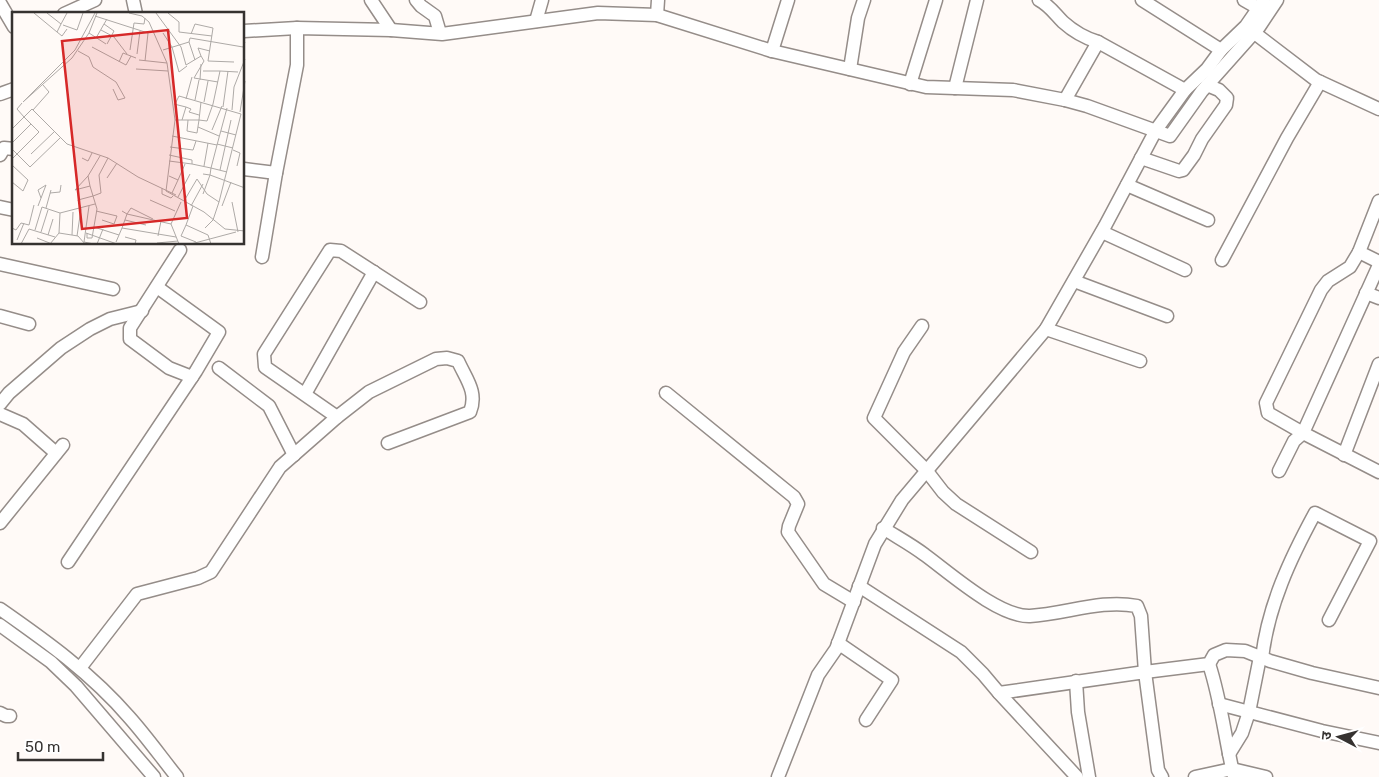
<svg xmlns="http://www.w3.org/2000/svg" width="1379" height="777" viewBox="0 0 1379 777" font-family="Rubik,'Noto Sans Devanagari',sans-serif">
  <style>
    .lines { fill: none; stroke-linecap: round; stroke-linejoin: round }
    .minor-casing { stroke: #958d89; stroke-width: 15 }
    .minor { stroke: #fff; stroke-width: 12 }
    .inset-road { fill: none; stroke: #aeaaa7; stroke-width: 1 }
    .view { fill: #d62828; fill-opacity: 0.15; stroke: #d62828; stroke-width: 2.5 }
    .inset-edge { fill: none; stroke: #353230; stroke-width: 2.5 }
  </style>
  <rect width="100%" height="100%" fill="#fffaf7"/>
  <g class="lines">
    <!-- minor casing -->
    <g class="minor-casing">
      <g id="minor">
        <polyline points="133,0 136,14"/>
        <polyline points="371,0 391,30"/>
        <polyline points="416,0 421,6 435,16 440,33"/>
        <path d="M1039,0C1049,5 1055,14 1063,22C1073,31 1085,38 1098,42"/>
        <polyline points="1142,0 1221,50"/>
        <polyline points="1244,0 1258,8"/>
        <polyline points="0,3 14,27"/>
        <polyline points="64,14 95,0"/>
        <polyline points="657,15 658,0"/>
        <polyline points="536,21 542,0"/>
        <polyline points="1248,28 1316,80 1379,109"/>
        <polyline points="244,31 297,28 391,30 442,34 598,13 657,15 772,51 926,87 1013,90 1065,100 1087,106 1170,136 1202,91 1259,27 1277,0"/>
        <polyline points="772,51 788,0"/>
        <polyline points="850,69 858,18 864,0"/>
        <polyline points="910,84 936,0"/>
        <polyline points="955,88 977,0"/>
        <polyline points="0,94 14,89"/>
        <polyline points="1065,100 1098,42 1185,90"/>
        <polyline points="0,155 4,148 14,149"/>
        <polyline points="1141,158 1179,171 1183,170 1194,155 1202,139 1226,105 1227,98 1219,90 1207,85"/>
        <polyline points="244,169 276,173"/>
        <polyline points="1127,185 1208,220"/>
        <polyline points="1379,201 1359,252 1379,262"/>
        <polyline points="0,207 14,210"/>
        <polyline points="1102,232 1185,270"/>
        <polyline points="180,250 130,328 130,339 169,368 192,377"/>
        <polyline points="262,257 276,173 297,65 297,28"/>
        <polyline points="1222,260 1287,138 1320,82"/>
        <polyline points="0,264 113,289"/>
        <polyline points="1379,265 1303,433 1379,472"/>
        <polyline points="1074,281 1167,316"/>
        <polyline points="1366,293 1379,298"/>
        <polyline points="0,316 29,324"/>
        <polyline points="922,326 904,352 874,418 926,470 943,492 956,504 1031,552"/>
        <polyline points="1046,329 1140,361"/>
        <polyline points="219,368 269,406 294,455"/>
        <polyline points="666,393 794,497 798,504 789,526 788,532 824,584 854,602"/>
        <polyline points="305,394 374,272"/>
        <polyline points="0,404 9,393 61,348 90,329 110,319 142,311"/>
        <polyline points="0,414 23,424 56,453"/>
        <polyline points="337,417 265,367 264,354 330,250 341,251 420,302"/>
        <polyline points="1344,455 1379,364"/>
        <polyline points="1279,471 1294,441 1303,433 1268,413 1266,403 1321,290 1328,281 1350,267 1359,252"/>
        <polyline points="0,523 63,445"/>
        <path d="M883,528C897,537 912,545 925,555C951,574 999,617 1030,616C1066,614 1101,599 1137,606L1141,616L1145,672L1209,664L1214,655L1226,650L1245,651L1270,661L1312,673L1379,688"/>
        <polyline points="68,562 196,371 219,332 157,287"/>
        <polyline points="859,586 961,652 983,674 999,693"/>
        <path d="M0,609C46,641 92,674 129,717C146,736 161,757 177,777"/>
        <polyline points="0,625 51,662 76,686 154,777"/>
        <polyline points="838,643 892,680 866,720"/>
        <path d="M1262,658C1268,606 1290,559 1315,513L1370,541L1329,620"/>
        <path d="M1209,664C1221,700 1225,739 1234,777"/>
        <path d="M80,668L137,594L198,578L211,572L280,467L337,417L369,392L436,359L447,358L458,361C466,379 478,392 470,412L388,443"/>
        <polyline points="1076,681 1078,712 1089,777"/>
        <polyline points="1219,704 1322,731 1379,743"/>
        <polyline points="0,713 6,716 10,716"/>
        <polyline points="1229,754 1242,733 1249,712 1260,657"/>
        <polyline points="778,777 818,675 836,649 875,544 902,500 1046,329 1105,226 1156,130 1185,90 1207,69 1221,50 1246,26 1264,0"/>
        <polyline points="1077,777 999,693 1145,672 1158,770 1162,777"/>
        <polyline points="1195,777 1232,769 1266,777"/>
      </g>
    </g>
    <!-- minor -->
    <use href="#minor" class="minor"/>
  </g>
  <!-- overview -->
  <g transform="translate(12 12)">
    <rect width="232" height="232" fill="#fffaf7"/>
    <path class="inset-road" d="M22,1L45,20L49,12M35,1L49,12L55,1M117,1L130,4L137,10L155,51L163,108L154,179L192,200L213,217L233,219M144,1L169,35L174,53L189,44L192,49L182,66L206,70M156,1L167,10V20L200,24M83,4L136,21L133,49M51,13L65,18L71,1M89,18L102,25L115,42M45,20L50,24L55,17M77,21L94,32M151,21L160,35L167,60L175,54M179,22L183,12L201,16L196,49M84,26L92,12M177,30L183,48M95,32L102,19L92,12L95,7M80,35L114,53L119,44M118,38L122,11L132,12L133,6M151,38L177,30L178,26L231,35L233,30M66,39L77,45L81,55L104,70L113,86L106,88L101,77M125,42L128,19M189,44L186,36L198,39M127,48L155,51M196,49L222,50M107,50L111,41L124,46M124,57L156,59M208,59L226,60M188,68L189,52M174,87L180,65M183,88L187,68M11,90L60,46L77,21L85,1M11,90L63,38L83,1M192,90L196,69M10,91L5,97L12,105L20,97L55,132L96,146L126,165L164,183M162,92L174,95L170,108M163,92L167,84L229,102L207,190L201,208L193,216M174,95L179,97L177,100L187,103M211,95L216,59M21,98L37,80L31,73M220,98L222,75L233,47M228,100L233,69M163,108H187L189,90M176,108L175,119L185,121L187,108L195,109L201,92L208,59H191M186,115L207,124M0,117L12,105L27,120L0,147M200,118L210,94M209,119L224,123M0,131L19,112M205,132L221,136M205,133L215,96M158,135L181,138L184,129M0,137L18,155L48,126M221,138L228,141L225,154M19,142L42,120M157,143L180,148V152L199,156L205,133L160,124M70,146L76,149L80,141M157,149L180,152M0,153L16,168L11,179L0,170M192,154L196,131M208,158L219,108M215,160L199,156L198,163L233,176M191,162L198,163L191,182M76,164L88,144M157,164L166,168L160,181M95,166L105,151M166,168L173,152M150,176V182L159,186L161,184M38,181L48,180L49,173M166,185L178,162M138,188L163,199M172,189L185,167L195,182L207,190M220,190L226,220M26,194L34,173L26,178L29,186M77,194L72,230L82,232M179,194L191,172M210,194L219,170M34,196L39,178M84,199L105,204L102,212L90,208M110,199L115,202L119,196L141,207M48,201L83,192M113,208L134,213M159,212L115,202L110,216L164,225M174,213L181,194M82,215L107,223M0,216L4,218L9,211L17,213L22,193M23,218L30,195L48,201L47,221M29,220L36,198M74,221L105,232M75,221V226H80L85,197L81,184L89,181L87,163L96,146M36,223L41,207M60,223L61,200M65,224L69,197L66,188L81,184L78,174L76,164L63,178L78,174M146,224L149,209M113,225L124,228L123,232M25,226L40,232M5,228L12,211M104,230L110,216M184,230L169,224L174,213L196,223L199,232M145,231L166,229M9,232L17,217L43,225M38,232L47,221L66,224L73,232M85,232L91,217M167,232L159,212L169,190M179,232L224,220"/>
    <path class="view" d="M156,18L175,206L70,217L50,29Z"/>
    <rect width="232" height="232" class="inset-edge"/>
  </g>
  <!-- north arrow -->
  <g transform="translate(1339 737) rotate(276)" stroke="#ffffff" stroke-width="4" paint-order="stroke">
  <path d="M0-4L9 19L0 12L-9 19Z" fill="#353230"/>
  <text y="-8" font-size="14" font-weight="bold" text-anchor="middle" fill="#353230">उ</text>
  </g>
  <!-- scale -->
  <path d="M18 752v8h85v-8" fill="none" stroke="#353230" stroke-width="2.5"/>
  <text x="25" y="752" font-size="15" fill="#353230" stroke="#ffffff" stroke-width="4" paint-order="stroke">50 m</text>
</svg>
